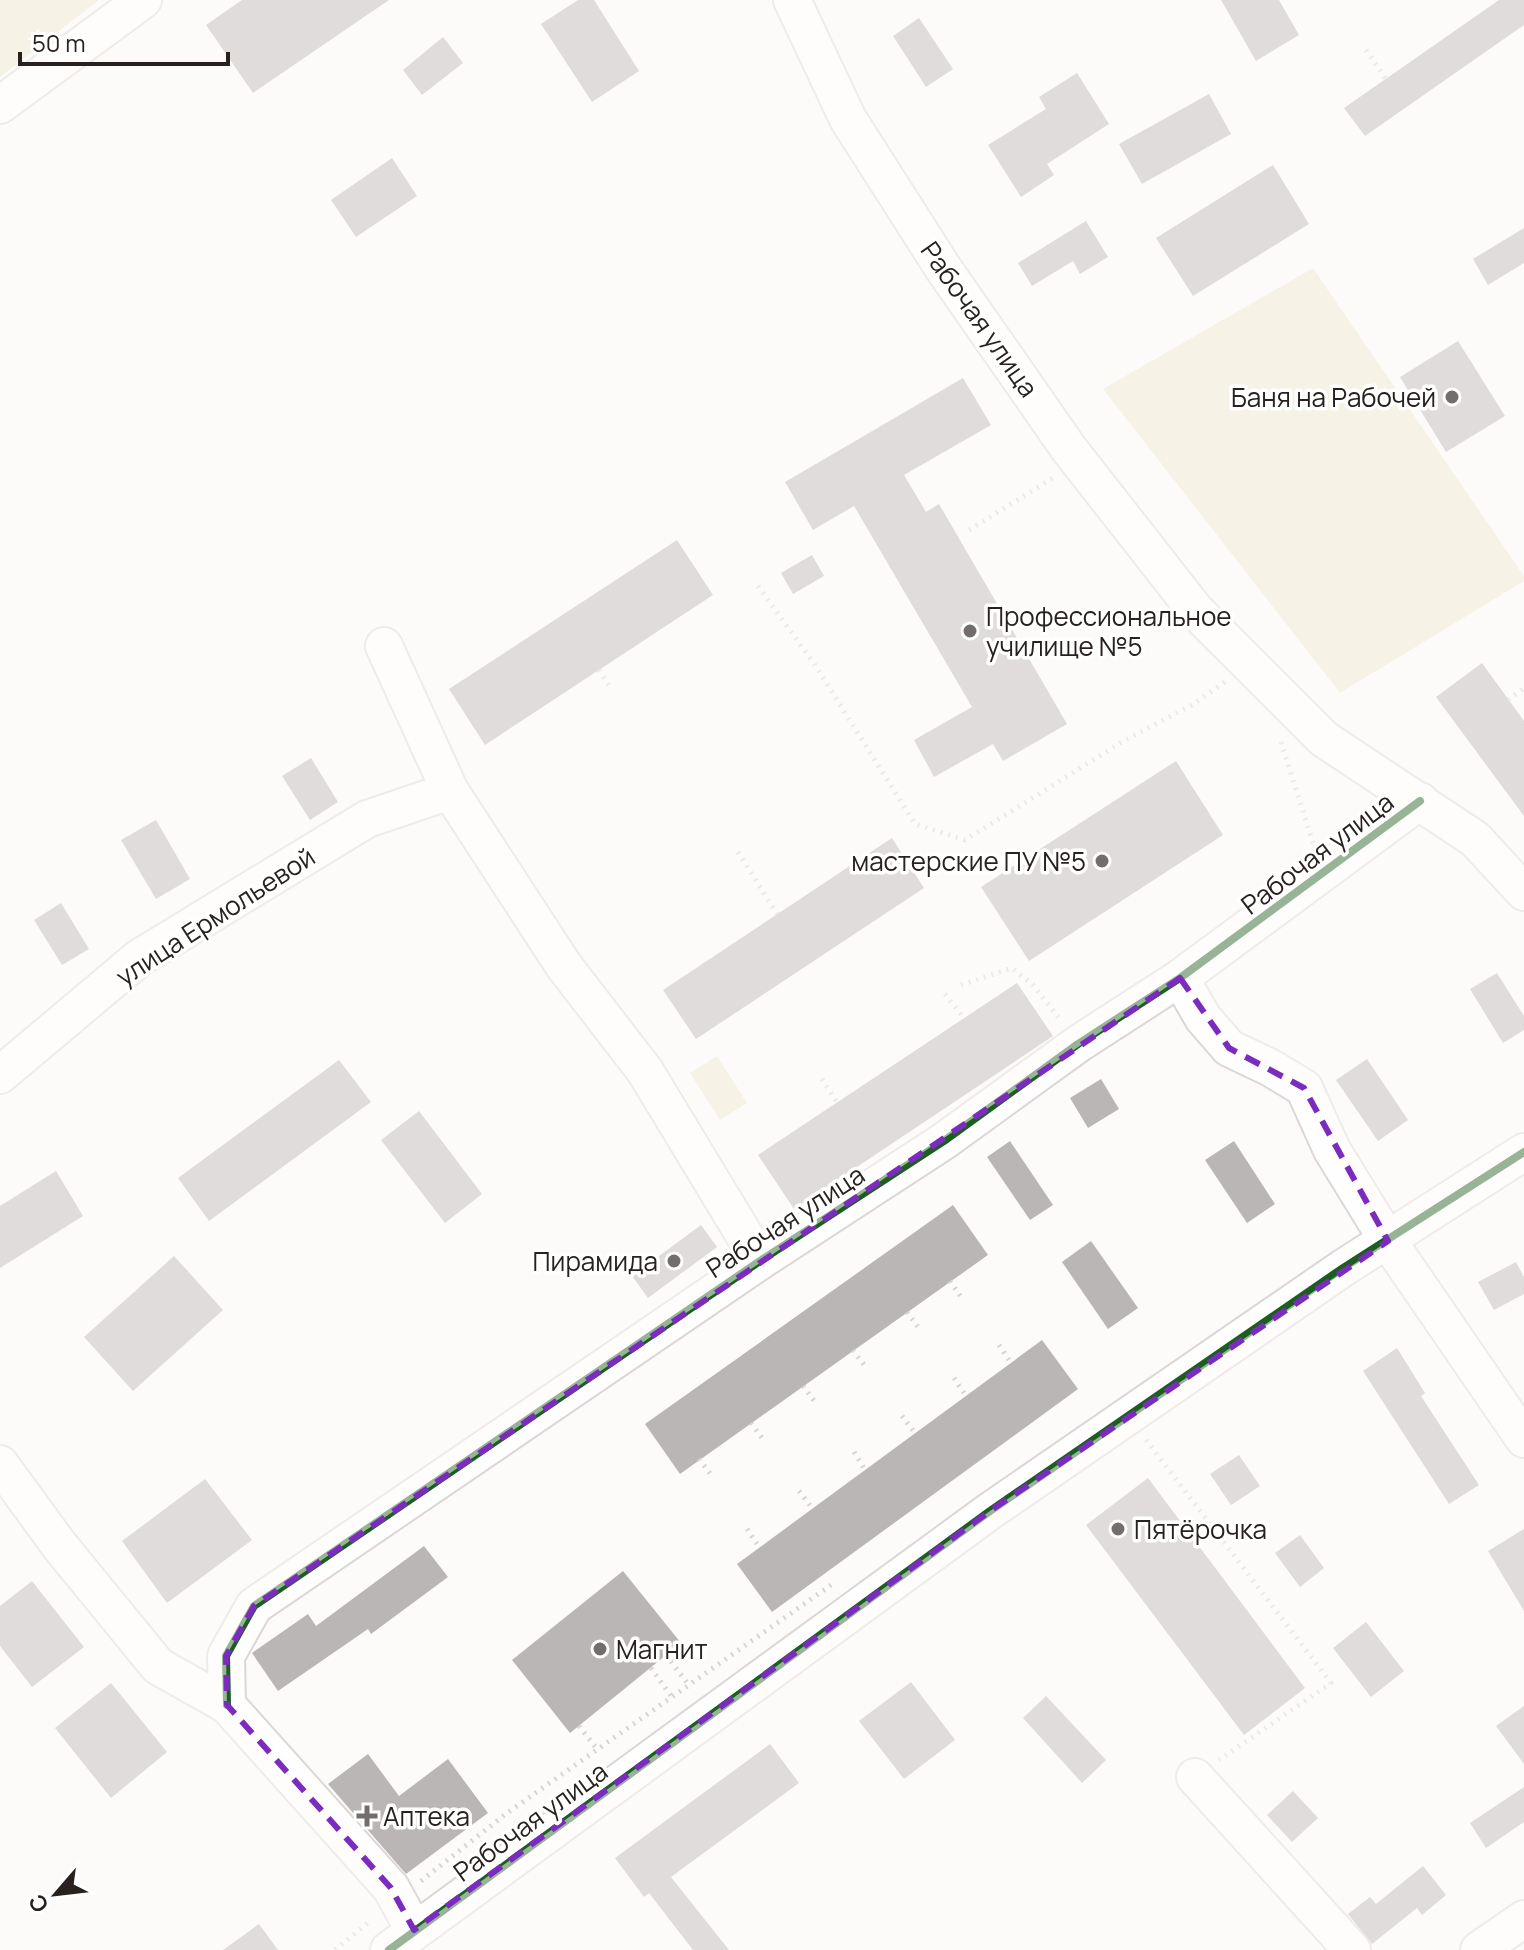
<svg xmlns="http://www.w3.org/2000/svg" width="1524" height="1950" viewBox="0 0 1524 1950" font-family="Manrope,sans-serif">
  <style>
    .green { fill: #ede9ce }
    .building { fill: #bab6b6 }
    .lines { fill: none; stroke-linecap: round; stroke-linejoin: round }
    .minor-casing { stroke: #dcd7d5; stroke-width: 40 }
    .path { stroke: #d6d5d5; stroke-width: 5; stroke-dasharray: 2 6; stroke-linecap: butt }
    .minor { stroke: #fffefe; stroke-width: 36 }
    .cycleway-casing { stroke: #fff; stroke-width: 13 }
    .cycleway { stroke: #1b5e20; stroke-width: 8 }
    .marked { fill: none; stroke: #7b2cbf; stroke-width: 6; stroke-dasharray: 16 10; stroke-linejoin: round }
    .poi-dot { fill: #736d6b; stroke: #fff; stroke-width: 3 }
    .labels { text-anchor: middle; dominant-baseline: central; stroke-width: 7; stroke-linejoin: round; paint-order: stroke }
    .street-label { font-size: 26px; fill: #28211e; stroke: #fff }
    .poi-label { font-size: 26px; fill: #28211e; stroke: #fff; text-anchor: start }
  </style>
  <rect width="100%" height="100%" fill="#fdfbfa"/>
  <!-- green -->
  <g class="green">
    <polygon points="0,0 99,0 0,77"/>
    <polygon points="1313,268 1524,576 1524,581 1340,693 1103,389"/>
    <polygon points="717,1056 747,1103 720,1120 690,1073"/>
  </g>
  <!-- building -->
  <g class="building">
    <polygon points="242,0 389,0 253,93 206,25"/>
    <polygon points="578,0 594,0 639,71 592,102 541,24"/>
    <polygon points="1221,0 1279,0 1299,35 1256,61"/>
    <polygon points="1499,0 1524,0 1524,25 1365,136 1344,108"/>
    <polygon points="919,18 953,69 926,87 893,36"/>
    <polygon points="443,37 463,63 422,95 403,70"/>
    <polygon points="1077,73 1109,124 1047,164 1054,175 1021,197 988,145 1046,109 1039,97"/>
    <polygon points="1209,94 1231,134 1142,184 1119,144"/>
    <polygon points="392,158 417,196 356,237 331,200"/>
    <polygon points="1273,165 1309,224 1193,296 1156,238"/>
    <polygon points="1086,221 1108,257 1080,274 1073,261 1032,286 1018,263"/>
    <polygon points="1524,228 1524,263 1488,285 1473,259"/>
    <polygon points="1458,341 1505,416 1446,452 1400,377"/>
    <polygon points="963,378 991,425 904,475 926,512 939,504 1067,724 1003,761 993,744 934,777 914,740 972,707 854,506 813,530 785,482"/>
    <polygon points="677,540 713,595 485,745 449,689"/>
    <polygon points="812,555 824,576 793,594 781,573"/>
    <polygon points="1482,663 1524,721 1524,816 1436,697"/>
    <polygon points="311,758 338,802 310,820 282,776"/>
    <polygon points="1176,761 1223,835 1029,961 981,887"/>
    <polygon points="156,820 190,879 156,899 121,840"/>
    <polygon points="892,838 924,888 696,1039 663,990"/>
    <polygon points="61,903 89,949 62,965 34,920"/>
    <polygon points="1497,973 1524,1016 1524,1030 1503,1043 1470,989"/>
    <polygon points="1017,983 1053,1036 794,1209 758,1155"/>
    <polygon points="1367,1059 1408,1120 1378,1141 1336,1080"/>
    <polygon points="339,1060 371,1102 209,1221 178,1178"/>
    <polygon points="1101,1079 1119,1109 1088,1128 1070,1098"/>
    <polygon points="419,1111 482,1194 445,1223 381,1140"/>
    <polygon points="1010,1141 1053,1205 1030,1220 987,1157"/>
    <polygon points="1234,1141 1275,1204 1247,1223 1205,1160"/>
    <polygon points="56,1171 83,1216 0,1268 0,1206"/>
    <polygon points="953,1205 988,1255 680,1474 645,1424"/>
    <polygon points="701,1225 717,1247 648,1298 632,1276"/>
    <polygon points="1091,1241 1138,1308 1108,1329 1062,1262"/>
    <polygon points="174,1256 223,1310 133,1391 84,1337"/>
    <polygon points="1516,1262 1524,1277 1524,1294 1494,1310 1478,1282"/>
    <polygon points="1042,1340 1078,1389 772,1612 737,1564"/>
    <polygon points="1397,1348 1425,1393 1421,1396 1479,1485 1449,1504 1363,1371"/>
    <polygon points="1239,1455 1260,1486 1231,1505 1210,1474"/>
    <polygon points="1148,1478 1305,1688 1244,1735 1086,1525"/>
    <polygon points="205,1479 252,1540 167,1603 122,1541"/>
    <polygon points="1524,1529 1524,1611 1488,1551"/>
    <polygon points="1300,1535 1324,1568 1300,1587 1275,1553"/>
    <polygon points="424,1546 448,1577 371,1634 368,1629 278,1691 252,1653 308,1614 316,1626"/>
    <polygon points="623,1571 681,1643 570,1733 512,1660"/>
    <polygon points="32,1581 84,1647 32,1687 0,1646 0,1606"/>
    <polygon points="1366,1622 1404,1671 1371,1697 1333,1648"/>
    <polygon points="911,1682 955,1740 904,1779 859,1721"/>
    <polygon points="111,1683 167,1752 111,1798 55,1728"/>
    <polygon points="1046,1696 1106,1760 1082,1783 1023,1718"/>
    <polygon points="1524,1706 1524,1764 1496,1726"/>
    <polygon points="770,1744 799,1783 671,1877 729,1950 693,1950 649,1893 644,1897 615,1858"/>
    <polygon points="368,1754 399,1796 448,1759 488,1813 406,1874 328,1784"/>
    <polygon points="1524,1787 1524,1822 1486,1848 1470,1823"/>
    <polygon points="1293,1791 1318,1818 1292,1842 1267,1815"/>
    <polygon points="1423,1866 1446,1895 1422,1915 1417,1908 1372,1944 1348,1914 1370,1897 1376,1904"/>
    <polygon points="259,1924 278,1950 223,1950"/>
  </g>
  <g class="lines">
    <!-- minor casing -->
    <g class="minor-casing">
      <g id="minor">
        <polyline points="792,0 848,119 943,268 1069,449 1196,611 1324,739 1475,839 1524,892"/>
        <polyline points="0,105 143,0"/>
        <polyline points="384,646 450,791 564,966 645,1071 760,1261"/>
        <polyline points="1180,978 1203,1018 1229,1048 1271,1068 1304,1088 1332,1150 1388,1241 1524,1439"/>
        <polyline points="0,1075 139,958 367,819 450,791"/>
        <polyline points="0,1464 59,1545 158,1666 227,1705 391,1888 414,1930"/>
        <polyline points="227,1705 226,1656 254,1606 760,1261 944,1141 1078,1044 1180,978 1420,801"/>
        <polyline points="1195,1777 1352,1950"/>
        <polyline points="389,1950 990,1511 1343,1268 1524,1152"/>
        <polyline points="1479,1950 1524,1919"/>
      </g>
    </g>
    <!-- path -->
    <g class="path">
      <polyline points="1366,50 1386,79"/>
      <polyline points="969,530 1053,478"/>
      <polyline points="758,586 815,665 915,824 965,840 1122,742 1192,705 1226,681"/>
      <polyline points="599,670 609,685"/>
      <polyline points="1508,700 1524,688"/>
      <polyline points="1281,742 1313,843"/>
      <polyline points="738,852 777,914"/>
      <polyline points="961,985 1012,968 1033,985 1061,1021"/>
      <polyline points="945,994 963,1017"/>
      <polyline points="822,1079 836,1101"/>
      <polyline points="950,1281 961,1297"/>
      <polyline points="907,1312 918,1327"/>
      <polyline points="999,1345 1011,1363"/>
      <polyline points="853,1350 865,1366"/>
      <polyline points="954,1378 966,1396"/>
      <polyline points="803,1386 815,1402"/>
      <polyline points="902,1416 915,1433"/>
      <polyline points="751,1423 763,1439"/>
      <polyline points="1146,1440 1331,1683 1219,1760"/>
      <polyline points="854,1452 865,1470"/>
      <polyline points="699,1459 712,1476"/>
      <polyline points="799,1491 812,1508"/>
      <polyline points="747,1529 759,1547"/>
      <polyline points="666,1655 688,1684"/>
      <polyline points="651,1668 671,1696"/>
      <polyline points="579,1726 597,1749"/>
      <polyline points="421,1881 507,1813 831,1585"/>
      <polyline points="335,1950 369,1922"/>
    </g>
    <!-- minor -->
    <use href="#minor" class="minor"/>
    <!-- cycleway casing -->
    <g class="cycleway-casing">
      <g id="cycleway">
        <polyline points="227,1705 226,1656 254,1606 760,1261 944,1141 1078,1044 1180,978 1420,801"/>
        <polyline points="389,1950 990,1511 1343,1268 1524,1152"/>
      </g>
    </g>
    <!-- cycleway -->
    <use href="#cycleway" class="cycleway"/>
  </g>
  <!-- marked area -->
  <path d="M0 0H1524V1950H0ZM1180,978L1229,1048L1304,1088L1388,1241L990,1511L414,1930L391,1888L227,1705L226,1656L254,1606Z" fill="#fdfbfa" fill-opacity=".55" fill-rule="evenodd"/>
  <path class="marked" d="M1180,978L1229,1048L1304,1088L1388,1241L990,1511L414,1930L391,1888L227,1705L226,1656L254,1606Z"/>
  <!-- markers -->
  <g class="poi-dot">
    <circle cx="1452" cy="397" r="8"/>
    <circle cx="970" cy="631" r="8"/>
    <circle cx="1102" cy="861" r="8"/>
    <circle cx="674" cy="1261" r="8"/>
    <circle cx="1118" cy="1529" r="8"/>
    <circle cx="600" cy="1649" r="8"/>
    <path d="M363 1804h8v8h8v8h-8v8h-8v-8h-8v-8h8z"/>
  </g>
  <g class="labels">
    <!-- street labels -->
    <g class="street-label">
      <text transform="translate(980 319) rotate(55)">Рабочая улица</text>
      <text transform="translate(1317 853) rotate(-37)">Рабочая улица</text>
      <text transform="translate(215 916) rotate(-33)">улица Ермольевой</text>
      <text transform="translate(785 1221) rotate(-33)">Рабочая улица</text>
      <text transform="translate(530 1821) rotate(-36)">Рабочая улица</text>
    </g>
    <!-- poi labels -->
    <g class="poi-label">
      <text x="1436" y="397" text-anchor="end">Баня на Рабочей</text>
      <text x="986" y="616">Профессиональное<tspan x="986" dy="30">училище №5</tspan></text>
      <text x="1086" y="861" text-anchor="end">мастерские ПУ №5</text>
      <text x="658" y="1261" text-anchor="end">Пирамида</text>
      <text x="1134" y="1529">Пятёрочка</text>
      <text x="616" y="1649">Магнит</text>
      <text x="383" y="1816">Аптека</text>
    </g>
  </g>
  <!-- north arrow -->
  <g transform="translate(56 1894) rotate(242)" stroke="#ffffff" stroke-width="6" paint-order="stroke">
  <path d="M0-6L14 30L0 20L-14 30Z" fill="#28211e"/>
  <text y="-12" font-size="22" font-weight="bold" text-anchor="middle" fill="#28211e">С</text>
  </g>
  <!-- scale -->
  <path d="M20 52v12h208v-12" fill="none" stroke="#28211e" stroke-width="4"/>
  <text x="32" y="52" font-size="24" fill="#28211e" stroke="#ffffff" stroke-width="6" paint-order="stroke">50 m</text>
</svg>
